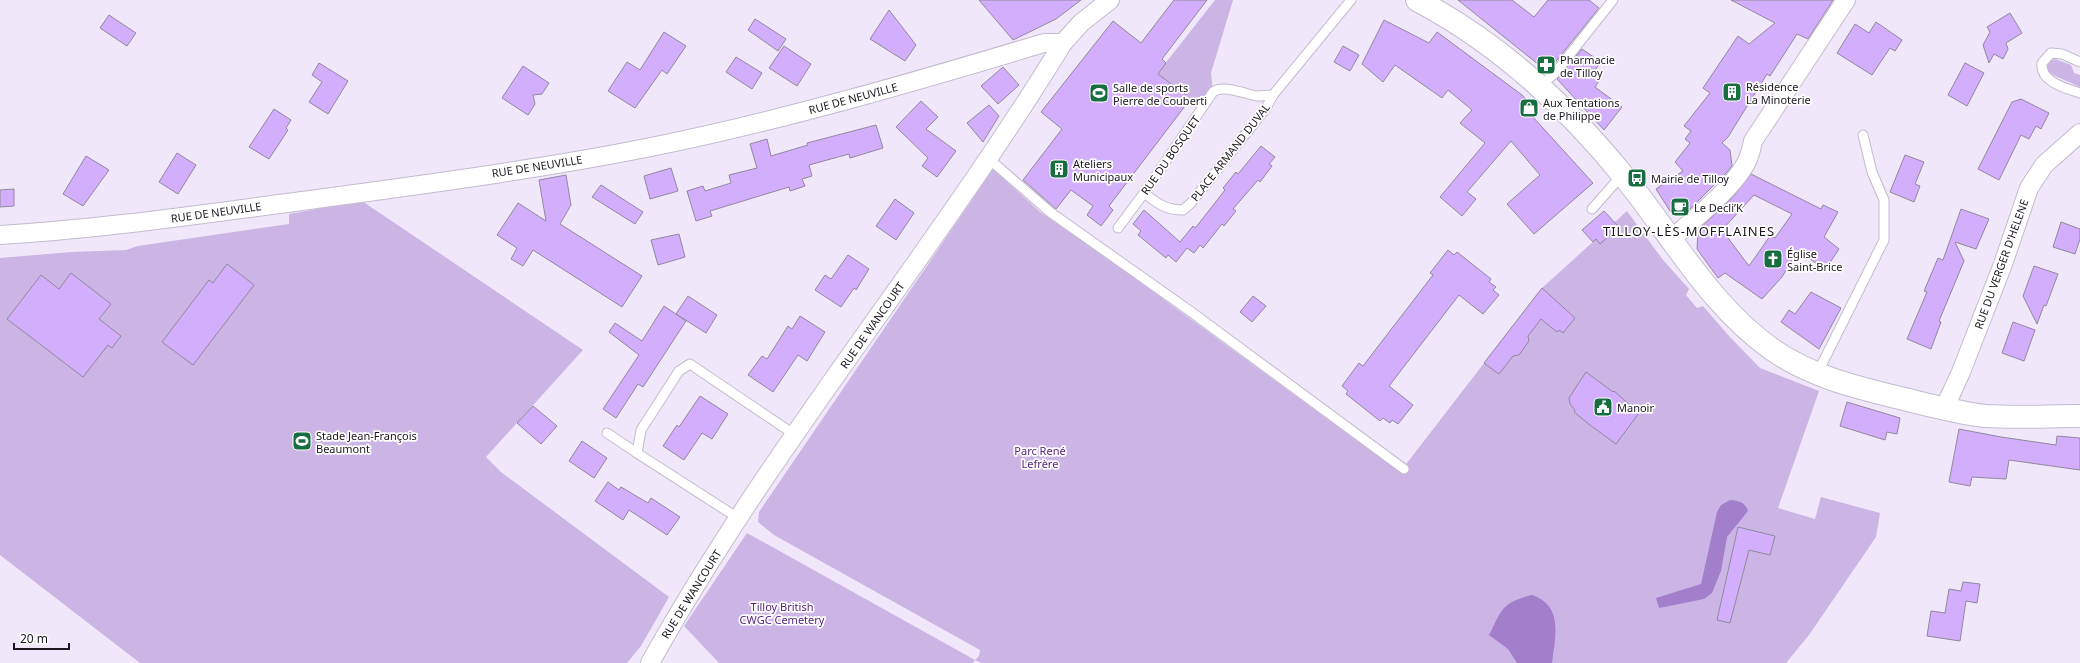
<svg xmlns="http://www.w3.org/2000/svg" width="2080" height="663" viewBox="0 0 2080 663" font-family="'Noto Sans',sans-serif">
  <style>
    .green { fill: #cab5e5 }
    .water { fill: #a37fcb }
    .building { fill: #d2aefd; stroke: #91899b; fill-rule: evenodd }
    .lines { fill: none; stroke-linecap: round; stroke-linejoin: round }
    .service-casing { stroke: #c3bbce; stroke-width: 11 }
    .minor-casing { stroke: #c3bbce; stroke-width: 20 }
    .tertiary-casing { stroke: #c3bbce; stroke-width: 24 }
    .service { stroke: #fff; stroke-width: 9 }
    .minor { stroke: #fff; stroke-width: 18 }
    .tertiary { stroke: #fff; stroke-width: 22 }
    .labels { text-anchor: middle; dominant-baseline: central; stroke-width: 3.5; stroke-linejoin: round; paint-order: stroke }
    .poi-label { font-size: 11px; fill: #1b181f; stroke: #fff; text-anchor: start }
    .street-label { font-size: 11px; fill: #1b181f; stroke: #fff }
    .park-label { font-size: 11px; fill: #55257e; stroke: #fff }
    .quarter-label { font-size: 13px; letter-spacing: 1px; fill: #1b181f; stroke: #fff }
  </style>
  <rect width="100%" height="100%" fill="#f0e7fb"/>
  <!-- green -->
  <g class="green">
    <polygon points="1215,0 1233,0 1211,73 1213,92 1203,108 1157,74"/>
    <polygon points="2055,59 2071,65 2074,73 2080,75 2080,87 2053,75 2048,71 2047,66 2050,61"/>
    <polygon points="993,169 1040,212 1099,252 1400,472 1542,288 1627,211 1663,260 1689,289 1686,295 1697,308 1703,306 1729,336 1760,368 1819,391 1778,508 1815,519 1821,497 1880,513 1876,537 1809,635 1786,663 981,663 975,660 973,663 719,663 684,626 747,533 975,660 979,656 980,650 774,535 758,522 759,512"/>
    <polygon points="362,201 583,350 486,457 501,472 669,597 641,646 627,663 140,663 0,555 0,258 71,252 126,250 138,246 289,224 289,214"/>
  </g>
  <!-- water -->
  <g class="water">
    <path d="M1730,500C1739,501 1745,502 1748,511L1727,537L1721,571L1712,593L1704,599L1659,608L1656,598L1701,584L1717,512L1721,505Z"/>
    <path d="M1532,595C1564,606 1555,637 1552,663H1517L1508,649L1489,635C1503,608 1501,603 1532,595Z"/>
  </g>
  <!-- building -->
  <g class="building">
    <polygon points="979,0 1081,0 1056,19 1013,40"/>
    <polygon points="1174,0 1207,0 1162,59 1166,63 1158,74 1186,95 1181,102 1185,106 1109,206 1113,210 1101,226 1087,215 1093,206 1071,190 1056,209 1023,180 1062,129 1041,112 1113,21 1141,43"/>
    <polygon points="1458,0 1512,0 1534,17 1548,0 1589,0 1599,8 1549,70 1544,69"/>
    <polygon points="1731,0 1833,0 1808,39 1797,34 1770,76 1767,74 1728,137 1722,143 1730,150 1732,166 1726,173 1687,212 1670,211 1656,189 1683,171 1675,162 1690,143 1685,139 1691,131 1684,126 1710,93 1703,88 1738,36 1749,44 1775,23"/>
    <polygon points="889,10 916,45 905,61 870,39"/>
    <polygon points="2010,13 2022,33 2006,43 2008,49 2003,59 1994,54 1989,63 1983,45 1990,32 1987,27"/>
    <polygon points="109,15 136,33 127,46 100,28"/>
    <polygon points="755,19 786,39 778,51 748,30"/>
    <polygon points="1384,20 1429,43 1437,32 1522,95 1536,110 1532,116 1593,183 1534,234 1507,204 1540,175 1511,141 1467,192 1476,199 1462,216 1440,197 1485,143 1460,123 1472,110 1448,90 1442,98 1395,65 1383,82 1362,64"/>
    <polygon points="1876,22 1902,40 1895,51 1890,48 1872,75 1837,53 1855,24 1869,33"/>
    <polygon points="664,32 686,46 667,74 662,70 635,108 608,91 627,62 640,70"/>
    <polygon points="784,46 811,64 797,86 769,68"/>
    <polygon points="1343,46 1359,55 1350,71 1334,62"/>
    <polygon points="1582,49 1601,62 1593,73 1601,78 1595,87 1622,107 1604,130 1557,79"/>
    <polygon points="736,57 762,73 752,89 726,72"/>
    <polygon points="319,63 348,81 328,114 309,102 322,82 312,75"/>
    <polygon points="1965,63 1984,73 1967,106 1948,95"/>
    <polygon points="523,66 549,83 542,94 533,95 535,104 528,115 502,98"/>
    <polygon points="1003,67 1019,85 998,104 981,86"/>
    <polygon points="2021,99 2049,113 2041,129 2036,126 2029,139 2021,135 1999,180 1978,169 2012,102"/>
    <polygon points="921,101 938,117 926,129 956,151 937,177 922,166 928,158 896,127"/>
    <polygon points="989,105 999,116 983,142 967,123"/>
    <polygon points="274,109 291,120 286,128 288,130 269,159 249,147"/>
    <polygon points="876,125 883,148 850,158 849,154 809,165 812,176 802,179 805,186 790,191 789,187 710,211 712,216 696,221 687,191 703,186 705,191 731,183 729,175 757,168 750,144 767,139 771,156 808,145 807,143"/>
    <polygon points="1261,146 1275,157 1269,164 1272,166 1260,182 1258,180 1233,209 1236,211 1224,226 1222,224 1203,248 1200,245 1194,253 1187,248 1176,262 1168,255 1166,258 1138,235 1141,231 1133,224 1144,210 1180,242 1193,226 1195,228 1200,222 1225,190 1223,188 1236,172 1238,174"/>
    <polygon points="177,153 196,165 178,194 159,182"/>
    <polygon points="1905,155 1924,162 1915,184 1920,186 1914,202 1890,192"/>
    <polygon points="86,156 109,170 83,206 63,194"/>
    <polygon points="671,168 678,191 650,199 644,176"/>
    <path d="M1751,174L1821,209L1823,205L1838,212L1824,237L1839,249L1825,270L1798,250L1782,277L1762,299L1725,273L1718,278L1697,249L1698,230L1732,198ZM1754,195L1792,214L1775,238L1770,236L1749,266L1722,230Z"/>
    <polygon points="566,175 571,205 560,224 642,276 622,307 533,250 523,266 511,259 517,248 497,235 518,203 546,221 539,180"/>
    <polygon points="601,185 643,212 635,224 592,197"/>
    <polygon points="14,189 14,206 0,207 0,190"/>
    <polygon points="895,199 914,213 896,240 876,226"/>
    <polygon points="1961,209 1989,219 1976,249 1955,242 1964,261 1939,321 1941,322 1931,349 1907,339 1927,292 1924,291 1938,258 1943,260"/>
    <polygon points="1604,211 1619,227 1600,244 1596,239 1593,242 1582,230"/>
    <polygon points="2061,222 2080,229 2080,239 2075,254 2053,247"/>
    <polygon points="679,234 685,257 658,265 651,240"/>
    <polygon points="1448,250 1454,255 1457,252 1491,279 1489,282 1496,287 1493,290 1499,295 1483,314 1459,295 1389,386 1413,405 1398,424 1392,420 1390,423 1383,418 1380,421 1346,394 1348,391 1342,386 1359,363 1363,366 1386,336 1433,275 1430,273"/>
    <polygon points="848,255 869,269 856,290 854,288 841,307 815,290 825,275 831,279"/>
    <polygon points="227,264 254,285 193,365 162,342 209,280 213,283"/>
    <polygon points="2034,266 2058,274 2046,306 2044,305 2037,324 2023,296"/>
    <polygon points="71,273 111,304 99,319 121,336 112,348 108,345 83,377 7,319 41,275 59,289"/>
    <polygon points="1542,288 1575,318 1563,333 1559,330 1557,332 1541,319 1528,336 1529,341 1519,355 1513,356 1499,374 1484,363"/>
    <polygon points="1811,292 1841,308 1819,349 1781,322 1789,310 1795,314"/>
    <polygon points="688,296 717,315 706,333 676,314"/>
    <polygon points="1253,296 1266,306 1252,322 1240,312"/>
    <polygon points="664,306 686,321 643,387 638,384 616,418 603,409 639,355 609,332 615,323 642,341"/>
    <polygon points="800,316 825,332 807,361 798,355 773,392 748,375 762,356 767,359 788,326 792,329"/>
    <polygon points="2013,322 2035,330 2024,361 2002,353"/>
    <polygon points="1586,372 1613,392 1614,391 1639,413 1616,444 1590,425 1574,412 1575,410 1570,404 1569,398"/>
    <polygon points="700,396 728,414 712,439 702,433 684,460 663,446 677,425 679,427"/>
    <polygon points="1847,402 1900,418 1897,434 1887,432 1885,440 1840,426"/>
    <polygon points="533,406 557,426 541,444 517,423"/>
    <polygon points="1959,429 2001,437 2056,445 2057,436 2080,438 2080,470 2009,460 2006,479 1972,477 1970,486 1949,482"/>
    <polygon points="582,441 607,458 594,478 569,461"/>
    <polygon points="608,482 619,490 621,487 648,503 651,498 680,517 667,535 629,510 623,520 595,501"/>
    <polygon points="1738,527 1775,536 1770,555 1749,550 1730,623 1717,620"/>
    <polygon points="1963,582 1980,584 1977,603 1966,601 1960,641 1927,636 1931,611 1945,613 1949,589 1961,591"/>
  </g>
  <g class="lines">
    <!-- service casing -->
    <g class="service-casing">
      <g id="service">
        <path d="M2080,62L2062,54L2051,53L2042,63C2040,82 2065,88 2080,93"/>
        <polyline points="1540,86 1555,73 1613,0"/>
        <polyline points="988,158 1050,212 1190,311 1404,469"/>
        <path d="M1144,193C1158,204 1166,210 1183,210L1191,203L1266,108L1273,95L1351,0"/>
        <polyline points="1592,209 1622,175"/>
        <path d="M1118,228L1144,193L1213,92C1223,84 1245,94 1257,96C1262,96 1268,95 1273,95"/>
        <polyline points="1817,374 1884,240 1884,200 1872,172 1863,135"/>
        <polyline points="607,433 637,453"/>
        <polyline points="738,518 637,453 641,430 679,371 690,364 795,435"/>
      </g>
    </g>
    <!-- minor casing -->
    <g class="minor-casing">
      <g id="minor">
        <path d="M0,235C102,229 202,214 302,201C419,185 536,170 651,147C784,120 914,82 1044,43H1063"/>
        <path d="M1671,239C1693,220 1737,185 1748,159C1750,154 1752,147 1753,141L1846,0"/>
        <polyline points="1944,409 1961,372 2003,264 2029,188 2044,165 2080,133"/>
        <path d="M650,663C771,446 933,255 1063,43L1081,23L1110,0"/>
      </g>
    </g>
    <!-- tertiary casing -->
    <g class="tertiary-casing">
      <path id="tertiary" d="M1417,0C1499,43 1568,107 1626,179C1672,236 1711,307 1773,350C1815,379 1864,389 1912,401C1936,407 1960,413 1985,416C2016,418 2049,416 2080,416"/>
    </g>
    <!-- service -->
    <use href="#service" class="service"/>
    <!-- minor -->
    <use href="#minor" class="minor"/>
    <!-- tertiary -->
    <use href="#tertiary" class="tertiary"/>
  </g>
  <!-- icons -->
  <defs>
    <g id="pharmacy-square" transform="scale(1)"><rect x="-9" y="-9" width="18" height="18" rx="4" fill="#176e41" stroke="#fff"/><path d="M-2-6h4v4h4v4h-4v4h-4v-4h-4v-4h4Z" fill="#fff"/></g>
    <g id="building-square" transform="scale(1)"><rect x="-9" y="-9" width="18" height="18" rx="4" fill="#176e41" stroke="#fff"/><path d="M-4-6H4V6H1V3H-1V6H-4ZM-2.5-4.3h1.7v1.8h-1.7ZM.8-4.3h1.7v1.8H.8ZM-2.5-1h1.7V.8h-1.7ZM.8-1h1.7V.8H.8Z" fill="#fff"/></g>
    <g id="stadium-square" transform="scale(1)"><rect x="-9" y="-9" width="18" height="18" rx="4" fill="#176e41" stroke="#fff"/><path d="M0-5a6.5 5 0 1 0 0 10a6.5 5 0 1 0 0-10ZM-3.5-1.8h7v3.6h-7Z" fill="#fff"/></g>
    <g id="shop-square" transform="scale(1)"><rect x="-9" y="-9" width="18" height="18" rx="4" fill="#176e41" stroke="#fff"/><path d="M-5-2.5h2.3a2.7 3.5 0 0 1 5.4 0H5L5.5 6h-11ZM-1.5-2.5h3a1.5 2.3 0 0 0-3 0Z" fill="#fff"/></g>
    <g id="bus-square" transform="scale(1)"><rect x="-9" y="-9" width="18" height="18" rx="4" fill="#176e41" stroke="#fff"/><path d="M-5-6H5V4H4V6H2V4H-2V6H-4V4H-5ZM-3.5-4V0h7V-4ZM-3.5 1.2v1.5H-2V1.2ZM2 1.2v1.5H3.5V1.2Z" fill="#fff"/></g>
    <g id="cafe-square" transform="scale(1)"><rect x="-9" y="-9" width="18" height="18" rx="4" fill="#176e41" stroke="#fff"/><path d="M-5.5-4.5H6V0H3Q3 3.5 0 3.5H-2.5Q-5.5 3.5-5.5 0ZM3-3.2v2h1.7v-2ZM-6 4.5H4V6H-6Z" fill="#fff"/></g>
    <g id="church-square" transform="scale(1)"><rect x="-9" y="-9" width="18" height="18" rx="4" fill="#176e41" stroke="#fff"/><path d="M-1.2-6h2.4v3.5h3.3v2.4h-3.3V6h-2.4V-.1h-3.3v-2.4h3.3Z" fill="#fff"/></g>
    <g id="civic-square" transform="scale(1)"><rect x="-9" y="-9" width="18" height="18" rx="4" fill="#176e41" stroke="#fff"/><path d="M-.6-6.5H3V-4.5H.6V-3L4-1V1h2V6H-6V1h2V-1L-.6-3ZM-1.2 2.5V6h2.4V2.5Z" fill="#fff"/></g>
  </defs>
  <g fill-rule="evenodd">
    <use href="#pharmacy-square" x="1546" y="65"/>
    <use href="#building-square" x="1732" y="92"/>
    <use href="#stadium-square" x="1099" y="93"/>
    <use href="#shop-square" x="1529" y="108"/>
    <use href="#building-square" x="1059" y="169"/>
    <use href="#bus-square" x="1637" y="178"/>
    <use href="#cafe-square" x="1680" y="207"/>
    <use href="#church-square" x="1773" y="259"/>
    <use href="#civic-square" x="1603" y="407"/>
    <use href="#stadium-square" x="302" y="441"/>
  </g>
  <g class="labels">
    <!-- poi labels -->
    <g class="poi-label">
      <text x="1560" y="59">Pharmacie<tspan x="1560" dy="13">de Tilloy</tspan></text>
      <text x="1746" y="86">Résidence<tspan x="1746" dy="13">La Minoterie</tspan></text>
      <text x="1113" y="87">Salle de sports<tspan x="1113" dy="13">Pierre de Couberti</tspan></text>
      <text x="1543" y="102">Aux Tentations<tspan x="1543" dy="13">de Philippe</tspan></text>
      <text x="1073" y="163">Ateliers<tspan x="1073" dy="13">Municipaux</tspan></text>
      <text x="1651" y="178">Mairie de Tilloy</text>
      <text x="1694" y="207">Le Decli’K</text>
      <text x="1787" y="253">Église<tspan x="1787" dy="13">Saint-Brice</tspan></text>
      <text x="1617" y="407">Manoir</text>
      <text x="316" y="435">Stade Jean-François<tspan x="316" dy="13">Beaumont</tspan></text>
    </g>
    <!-- street labels -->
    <g class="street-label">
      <text transform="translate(853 98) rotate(-15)">RUE DE NEUVILLE</text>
      <text transform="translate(1230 152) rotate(-52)">PLACE ARMAND DUVAL</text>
      <text transform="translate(1170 155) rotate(-55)">RUE DU BOSQUET</text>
      <text transform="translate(537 166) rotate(-9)">RUE DE NEUVILLE</text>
      <text transform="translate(216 212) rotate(-8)">RUE DE NEUVILLE</text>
      <text transform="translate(2001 264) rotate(-70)">RUE DU VERGER D'HELENE</text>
      <text transform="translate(872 325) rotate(-55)">RUE DE WANCOURT</text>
      <text transform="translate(691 594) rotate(-58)">RUE DE WANCOURT</text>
    </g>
    <!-- park labels -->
    <g class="park-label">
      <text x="1040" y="450">Parc René<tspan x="1040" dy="13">Lefrère</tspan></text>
      <text x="782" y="606">Tilloy British<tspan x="782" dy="13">CWGC Cemetery</tspan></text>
    </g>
    <!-- quarter labels -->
    <g class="quarter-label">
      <text x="1689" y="231">TILLOY-LÈS-MOFFLAINES</text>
    </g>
  </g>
  <!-- scale -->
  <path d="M14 643v6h55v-6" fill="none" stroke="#1b181f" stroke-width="2"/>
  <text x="20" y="643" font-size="12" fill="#1b181f" stroke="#ffffff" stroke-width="3" paint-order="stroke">20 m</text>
</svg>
